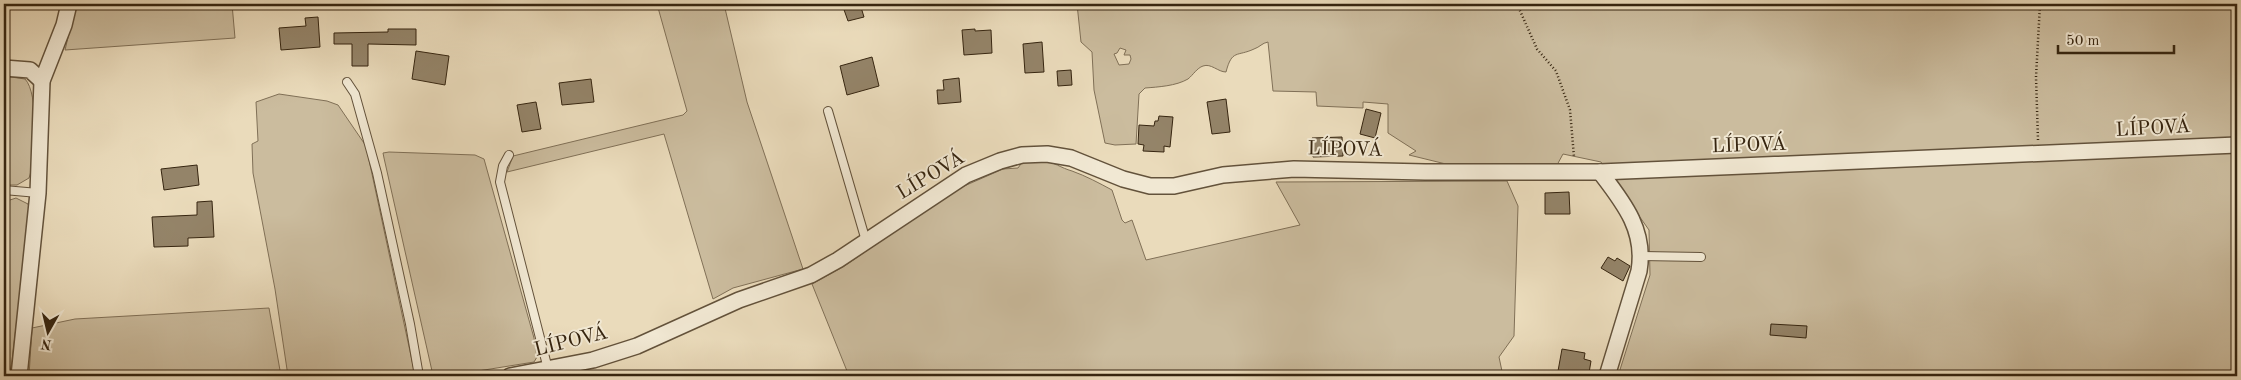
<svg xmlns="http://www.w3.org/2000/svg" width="2241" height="380" viewBox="0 0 2241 380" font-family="'Old Standard TT',serif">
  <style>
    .green { fill: #cbbc9e; stroke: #807057; fill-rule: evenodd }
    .building { fill: #948469; stroke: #362510 }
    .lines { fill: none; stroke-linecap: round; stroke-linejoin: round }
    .service-casing { stroke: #63523b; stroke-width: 10 }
    .minor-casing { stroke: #63523b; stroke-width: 18 }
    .path { stroke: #362510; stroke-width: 2.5; stroke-dasharray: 1 2.5; stroke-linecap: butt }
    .service { stroke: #f1e8d3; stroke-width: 8 }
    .minor { stroke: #f1e8d3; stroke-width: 15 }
    .labels { text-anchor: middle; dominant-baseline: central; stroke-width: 4; stroke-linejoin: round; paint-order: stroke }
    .street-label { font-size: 20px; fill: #362510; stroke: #f1e8d3 }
  </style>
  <rect width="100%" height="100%" fill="#eadbbb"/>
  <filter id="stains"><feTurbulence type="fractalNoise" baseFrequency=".004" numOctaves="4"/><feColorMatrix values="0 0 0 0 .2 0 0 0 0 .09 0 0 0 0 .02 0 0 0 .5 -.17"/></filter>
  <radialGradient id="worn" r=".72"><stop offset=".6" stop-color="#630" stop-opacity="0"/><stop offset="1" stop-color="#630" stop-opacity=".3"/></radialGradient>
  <!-- green -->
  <g class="green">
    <polygon points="76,4 232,4 235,38 65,50"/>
    <polygon points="657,4 724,4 747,102 803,269 733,288 713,299 664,134 507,172 513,156 683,115 687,111"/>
    <path d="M1077,4H2237V376H1618L1650,275L1649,230L1601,162L1563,154L1557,165H1450L1409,155L1416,151L1388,133V104L1363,102V108L1317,106L1316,92L1273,91L1268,42C1262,43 1260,47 1254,49C1237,57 1232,49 1226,72C1218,72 1211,63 1203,66C1197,68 1193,75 1188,79C1176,86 1158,87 1145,88L1139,94L1136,144L1115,145L1105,143L1094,90L1092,52L1081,42ZM1120,48L1126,50L1124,55H1130L1131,59L1129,64L1119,65L1114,54L1117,53Z"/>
    <path d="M4,76L25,79C39,93 36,160 29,178L17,185H4Z"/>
    <polygon points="279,94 327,101 338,105 366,146 414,370 414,376 288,376 275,289 253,173 252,144 258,141 256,102"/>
    <polygon points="389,152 475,155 484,159 534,338 537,357 534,362 447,376 435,376 432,371 384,158 383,153"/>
    <path d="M1042,160C1054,162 1061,168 1072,171C1086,176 1099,183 1112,190L1122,220L1125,223L1132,220L1146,260L1300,225L1276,182L1507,181L1518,206L1514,336L1499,357L1503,376H849L812,284L843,267L955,190L1003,169L1018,168L1023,161Z"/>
    <polygon points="16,198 28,204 30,209 12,361 9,376 4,376 4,202"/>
    <polygon points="269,308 281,376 29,376 32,328 75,319"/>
  </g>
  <!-- building -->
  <g class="building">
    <polygon points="842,4 860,4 864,17 848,21"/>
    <polygon points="318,17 320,47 281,50 279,28 306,26 305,18"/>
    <polygon points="388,29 416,29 416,45 368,44 368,66 352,66 352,44 334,44 334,33 388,32"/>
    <polygon points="975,29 975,31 991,30 992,53 964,55 962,30"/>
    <polygon points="1042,42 1044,72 1025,73 1023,44"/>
    <polygon points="416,51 449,56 445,85 412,79"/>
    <polygon points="872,57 879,86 847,95 840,66"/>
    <polygon points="1071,70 1072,85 1058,86 1057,71"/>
    <polygon points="959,78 961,102 938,104 937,90 944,90 943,80"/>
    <polygon points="591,79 594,102 562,105 559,83"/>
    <polygon points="1226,99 1230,132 1212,134 1207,102"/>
    <polygon points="536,102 541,129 522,132 517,105"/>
    <polygon points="1366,109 1381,113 1375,138 1360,134"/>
    <polygon points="1159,116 1173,117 1170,147 1164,146 1164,152 1143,151 1144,145 1138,144 1139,125 1154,126 1155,121 1158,121"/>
    <polygon points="1342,137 1343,156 1313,157 1312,138"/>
    <polygon points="197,165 199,185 164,190 161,169"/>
    <polygon points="1569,192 1570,214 1545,214 1545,193"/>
    <polygon points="212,201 214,237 188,238 188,246 154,247 152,217 197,215 197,202"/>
    <polygon points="1608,257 1615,261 1617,258 1630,266 1623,281 1601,268"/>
    <polygon points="1771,324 1807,326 1806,338 1770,335"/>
    <polygon points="1562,349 1585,353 1584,359 1591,361 1589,373 1582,372 1581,375 1558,371"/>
  </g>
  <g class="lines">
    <!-- service casing -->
    <g class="service-casing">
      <g id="service">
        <polyline points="347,82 355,94 377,173 410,324 419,376"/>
        <polyline points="828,111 866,241"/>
        <polyline points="509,155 503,166 500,182 548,369"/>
        <polyline points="4,190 38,193"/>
        <polyline points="1642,256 1701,257"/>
      </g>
    </g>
    <!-- minor casing -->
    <g class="minor-casing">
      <g id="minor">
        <polyline points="4,68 30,70 42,81"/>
        <path d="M1600,172C1623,202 1646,230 1639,271L1607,376"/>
        <polyline points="19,376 38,193 42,81 64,25 69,4"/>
        <polyline points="510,376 593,360 637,346 739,300 811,275 838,260 966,175 1000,161 1022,155 1047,154 1071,158 1123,179 1150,186 1174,186 1223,175 1294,169 1425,172 1600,172 2237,145"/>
      </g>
    </g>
    <!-- path -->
    <g class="path">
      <polyline points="1517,4 1537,49 1556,71 1570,110 1574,157"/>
      <polyline points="2038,140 2036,77 2040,4"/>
    </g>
    <!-- service -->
    <use href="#service" class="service"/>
    <!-- minor -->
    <use href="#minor" class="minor"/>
  </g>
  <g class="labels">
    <!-- street labels -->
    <g class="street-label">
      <text transform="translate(2153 129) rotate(-3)">LÍPOVÁ</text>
      <text transform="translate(1749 146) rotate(-2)">LÍPOVÁ</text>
      <text transform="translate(1345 150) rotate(1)">LÍPOVÁ</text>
      <text transform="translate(931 176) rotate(-31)">LÍPOVÁ</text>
      <text transform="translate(571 342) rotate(-14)">LÍPOVÁ</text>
    </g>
  </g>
  <!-- margin -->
  <rect width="2241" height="380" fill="none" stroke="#eadbbb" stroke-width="20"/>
  <rect x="5" y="5" width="2231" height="370" fill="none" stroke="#362510" stroke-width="2.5"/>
  <rect x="10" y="10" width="2221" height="360" fill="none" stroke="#362510"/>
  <!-- north arrow -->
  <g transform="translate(48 332) rotate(188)" stroke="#f1e8d3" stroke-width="4" paint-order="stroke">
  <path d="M0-4L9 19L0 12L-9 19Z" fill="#362510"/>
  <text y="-8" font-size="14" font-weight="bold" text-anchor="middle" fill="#362510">N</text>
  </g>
  <!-- scale -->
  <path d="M2058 45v8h116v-8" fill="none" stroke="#362510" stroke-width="2.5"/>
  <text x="2066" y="45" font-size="15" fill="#362510" stroke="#f1e8d3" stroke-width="4" paint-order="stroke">50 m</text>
  <rect width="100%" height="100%" filter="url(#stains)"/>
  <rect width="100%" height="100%" fill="url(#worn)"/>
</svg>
